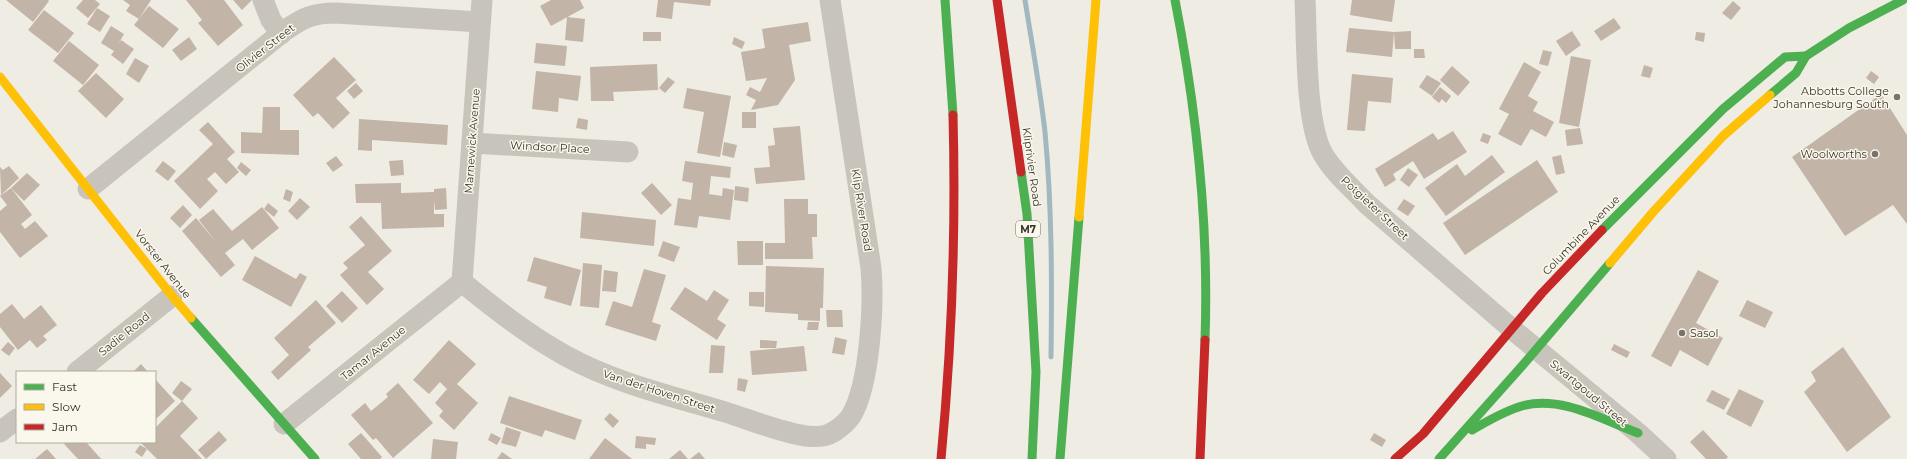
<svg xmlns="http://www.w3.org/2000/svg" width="1907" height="459" viewBox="0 0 1907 459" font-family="Montserrat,sans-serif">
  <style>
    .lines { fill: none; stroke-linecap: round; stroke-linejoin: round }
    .stream { stroke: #a1b8c0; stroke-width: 5 }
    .building { fill: #c2b4a6 }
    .street { stroke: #c8c4bc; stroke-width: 21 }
    .fast { stroke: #4caf50; stroke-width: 9 }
    .slow { stroke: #ffc107; stroke-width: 9 }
    .jam { stroke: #c62828; stroke-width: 9 }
    .poi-dot { fill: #79746b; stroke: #faf7ed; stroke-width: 1.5 }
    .labels { text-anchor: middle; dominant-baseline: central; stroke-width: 3; stroke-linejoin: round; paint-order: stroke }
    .shield { fill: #faf7ed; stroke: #736e64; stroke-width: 1 }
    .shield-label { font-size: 10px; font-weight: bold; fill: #39332a }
    .street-label { font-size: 11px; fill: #39332a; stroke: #faf7ed }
    .poi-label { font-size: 11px; fill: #39332a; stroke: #faf7ed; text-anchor: end }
  </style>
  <rect width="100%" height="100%" fill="#efece4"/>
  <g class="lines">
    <!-- stream -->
    <path class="stream" d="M1025,0C1032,44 1040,88 1045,132C1052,207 1052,282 1051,357"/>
  </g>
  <!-- building -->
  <g class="building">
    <polygon points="6,0 48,0 49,1 33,22"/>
    <polygon points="83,0 95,0 100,4 88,18 76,8"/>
    <polygon points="123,0 151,0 139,19 126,11 130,5"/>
    <polygon points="186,0 224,0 243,25 218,46 198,23 202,20"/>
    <polygon points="233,0 252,0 242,10"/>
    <polygon points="551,0 580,0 584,8 551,26 540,6"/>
    <polygon points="658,0 711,0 710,6 674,2 672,19 656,17"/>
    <polygon points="1352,0 1395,0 1392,22 1350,15"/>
    <polygon points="1733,1 1741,8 1731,20 1722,13"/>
    <polygon points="149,6 179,29 163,48 134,25"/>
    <polygon points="97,8 110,16 100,32 87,24"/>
    <polygon points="44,10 74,33 58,53 28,30"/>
    <polygon points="567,17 585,19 583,42 565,40"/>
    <polygon points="1614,18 1621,28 1601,41 1594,31"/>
    <polygon points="808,22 811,41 789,45 795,80 778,105 751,110 756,100 746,95 750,87 760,92 767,78 746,81 741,52 765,48 762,29"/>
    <polygon points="111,26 124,34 117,46 121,40 134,49 123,64 111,55 114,51 101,43"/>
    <polygon points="1349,28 1394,32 1392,57 1346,52"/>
    <polygon points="1411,31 1411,49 1395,49 1394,32"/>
    <polygon points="1572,31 1581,45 1566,56 1556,41"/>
    <rect x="643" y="32" width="18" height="9"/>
    <polygon points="1696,32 1705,33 1704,42 1695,40"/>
    <polygon points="189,37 197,49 181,61 172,50"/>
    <polygon points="734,37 745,42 742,49 732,44"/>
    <polygon points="69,41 99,65 83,85 53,61"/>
    <polygon points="536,43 567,46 565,66 534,63"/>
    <polygon points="1414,49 1424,49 1425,58 1414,58"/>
    <polygon points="1543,50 1552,52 1548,66 1539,64"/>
    <polygon points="1571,56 1591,60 1579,127 1559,123"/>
    <polygon points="334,57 356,80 336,98 350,113 333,129 318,113 313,117 293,95"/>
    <polygon points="135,58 149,66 139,83 126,74"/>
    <polygon points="1524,62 1541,72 1528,96 1538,102 1533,111 1554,122 1546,137 1531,129 1521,146 1498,134 1509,114 1499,109"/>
    <polygon points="657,64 658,90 613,92 614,101 591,101 590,67"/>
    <polygon points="1644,65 1653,68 1650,78 1641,76"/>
    <polygon points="1452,66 1470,82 1458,96 1440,80"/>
    <polygon points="536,71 581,76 578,101 559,98 558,112 532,109"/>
    <polygon points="1871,71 1879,77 1874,84 1866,78"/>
    <polygon points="96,73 124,99 106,118 78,91"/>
    <polygon points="1352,74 1393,78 1391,103 1368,101 1365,131 1347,130"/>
    <polygon points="1427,75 1441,83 1432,96 1419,87"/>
    <polygon points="668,77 675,82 665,93 659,88"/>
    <polygon points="356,83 363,91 354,99 347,91"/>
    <polygon points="1440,87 1451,96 1446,103 1442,99 1439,103 1432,97"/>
    <polygon points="687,88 731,96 720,157 697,153 704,112 683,108"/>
    <polygon points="1881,94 1907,135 1907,224 1893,205 1845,236 1792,157"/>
    <polygon points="263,107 280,107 280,130 299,130 299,155 241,153 241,132 262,133"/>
    <rect x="742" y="112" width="14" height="16"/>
    <polygon points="578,118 588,120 587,130 576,128"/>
    <polygon points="359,119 448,125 447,145 372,140 372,151 358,150"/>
    <polygon points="208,122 235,152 227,159 239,172 226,184 215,172 207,179 218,191 200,209 174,181 213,144 199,130"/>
    <polygon points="800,126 805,180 756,184 754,168 770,167 768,146 775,145 773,128"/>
    <polygon points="1580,128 1583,144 1567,146 1565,130"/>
    <polygon points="1453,131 1467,152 1424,179 1413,161 1393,174 1396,180 1385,187 1375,169 1433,133 1438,140"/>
    <polygon points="1483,133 1491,136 1488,144 1480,141"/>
    <polygon points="724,142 737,145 734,158 722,155"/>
    <polygon points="1492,155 1505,172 1446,216 1425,188 1457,164 1465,176"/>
    <polygon points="1561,155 1565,173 1556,175 1552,157"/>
    <polygon points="336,156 343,165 333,172 326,163"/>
    <polygon points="403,160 404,175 391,176 389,161"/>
    <polygon points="1537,160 1558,192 1465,255 1443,223"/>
    <polygon points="163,161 176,171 168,181 155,171"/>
    <polygon points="685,161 731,167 730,178 711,176 709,194 722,196 723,188 734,190 730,220 699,216 697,228 674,225 678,198 691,200 693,183 682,181"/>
    <polygon points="241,162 251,170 246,176 237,168"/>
    <polygon points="9,166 19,178 1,195 0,167 3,170"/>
    <polygon points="1408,168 1418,175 1409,187 1400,180"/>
    <polygon points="27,173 40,185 24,201 11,188"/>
    <polygon points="401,183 401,193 434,192 434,189 446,188 447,209 435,210 434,200 434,214 444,214 444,227 382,229 381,203 356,203 355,184"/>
    <polygon points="652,183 672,205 661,215 641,193"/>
    <polygon points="735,186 749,188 748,202 734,200"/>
    <polygon points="11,188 32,215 21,224 25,229 35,221 48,236 20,258 0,232 0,211 7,205 0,196"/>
    <polygon points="286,189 293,192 290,202 283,199"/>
    <polygon points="300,198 310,207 297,220 288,211"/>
    <polygon points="784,199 808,199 808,214 817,214 817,237 812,237 813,259 765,259 765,243 785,243"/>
    <polygon points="1404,199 1415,206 1408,216 1397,209"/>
    <polygon points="268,203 278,211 274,217 264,209"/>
    <polygon points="183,205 192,215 180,228 170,218"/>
    <polygon points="262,207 279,228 252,250 243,239 225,253 235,265 221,277 182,231 196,218 217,243 199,220 213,209 232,231"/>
    <polygon points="582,212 656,220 654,246 580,238"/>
    <polygon points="361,216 392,251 368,272 384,289 367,305 340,275 348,268 343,263 365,245 349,227"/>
    <polygon points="663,241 680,247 674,262 658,256"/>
    <polygon points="737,241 763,241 763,265 738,265"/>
    <polygon points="255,256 296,279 300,273 307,277 291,307 242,280"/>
    <polygon points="534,257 581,270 571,306 544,298 547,287 527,281"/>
    <polygon points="583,263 602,265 599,308 580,306"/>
    <polygon points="766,266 824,268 823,308 820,308 820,321 798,320 798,314 765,312"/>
    <polygon points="644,269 666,275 652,322 661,325 656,341 605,325 613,301 632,307"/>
    <polygon points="604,270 618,272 616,292 602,291"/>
    <polygon points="1698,270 1719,281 1696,323 1723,338 1708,366 1680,350 1671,367 1651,356"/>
    <polygon points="685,287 707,301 714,290 729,300 717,319 726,325 717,340 670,309"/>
    <polygon points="342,291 358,308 342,323 326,306"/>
    <polygon points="749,292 764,292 764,307 749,306"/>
    <polygon points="316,300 336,323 308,347 311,350 278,380 271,372 289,355 274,338"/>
    <polygon points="1747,300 1773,312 1765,328 1739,316"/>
    <polygon points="12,304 24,319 41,305 57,325 43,336 47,340 37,348 30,340 18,350 0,327 0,314"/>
    <polygon points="826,310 842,310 843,327 827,327"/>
    <polygon points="808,322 819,322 818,330 807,330"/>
    <polygon points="835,337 847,340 844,355 832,353"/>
    <polygon points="449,340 476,364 457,384 478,403 454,430 439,416 443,411 435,403 447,389 440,382 429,394 413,380"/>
    <polygon points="760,340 777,341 776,348 760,348"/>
    <polygon points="8,342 15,348 9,356 1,350"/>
    <polygon points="1614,344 1630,352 1627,358 1611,350"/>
    <polygon points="711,345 725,346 723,373 709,373"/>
    <polygon points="804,346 807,371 752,375 750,351"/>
    <polygon points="1843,347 1891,417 1847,452 1804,392 1816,381 1811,372"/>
    <polygon points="141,364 148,372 133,372"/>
    <polygon points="0,373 12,386 0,398"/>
    <polygon points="738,378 748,380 745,392 737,390"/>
    <polygon points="155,379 175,401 155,420"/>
    <polygon points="181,381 192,389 182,401 172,393"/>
    <polygon points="398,383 433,423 393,458 376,438 373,440 351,415 365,403 371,411 388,397 386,394"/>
    <polygon points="1739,389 1764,401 1751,427 1726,414"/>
    <polygon points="1712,390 1730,399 1724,410 1706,401"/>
    <polygon points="509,396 582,420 575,440 545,430 542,437 500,423"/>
    <polygon points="182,401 198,418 180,436 202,459 157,459 140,442 155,442 155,428"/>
    <polygon points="610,413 619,421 613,428 604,419"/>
    <polygon points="506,427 521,432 516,447 501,443"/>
    <polygon points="1703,430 1728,457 1726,459 1706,459 1690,442"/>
    <polygon points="219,431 227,440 206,459 198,450"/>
    <polygon points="361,433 382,457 380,459 361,459 348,444"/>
    <polygon points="491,433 501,438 497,445 488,440"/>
    <polygon points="1374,433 1386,440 1382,447 1370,440"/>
    <polygon points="636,436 656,438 655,445 646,444 646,449 635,448"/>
    <polygon points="605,438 632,459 589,459"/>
    <polygon points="433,439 458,442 456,459 431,459"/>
    <polygon points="66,442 86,442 101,459 78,459 64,444"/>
    <polygon points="140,445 147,449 142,457 135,452"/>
    <polygon points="47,449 56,459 35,459"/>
    <polygon points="680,450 688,459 669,459"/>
    <polygon points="502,452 512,459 497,459"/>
    <polygon points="699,452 705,459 690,459"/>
  </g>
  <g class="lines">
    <!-- street -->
    <g class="street">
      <polyline points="263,0 271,20 281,34"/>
      <path d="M1305,0C1307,38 1305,123 1323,154C1334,173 1352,188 1367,204L1512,329L1638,433L1666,459"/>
      <polyline points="472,143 628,152"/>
      <path d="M88,189L284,31C303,18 312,13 336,13L480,22"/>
      <path d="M462,282C495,309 528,335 566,356C615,383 671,396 725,412C751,420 779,432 806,436C817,437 826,437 835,431C841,427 847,422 851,416C870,385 874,305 871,268L830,0"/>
      <polyline points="462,282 482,0"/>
      <polyline points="77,372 172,296"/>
      <polyline points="284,424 462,282"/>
      <polyline points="0,432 17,419"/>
    </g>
    <!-- fast -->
    <g class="fast">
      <polyline points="945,0 953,115"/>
      <path d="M1175,0C1197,112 1209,225 1205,340"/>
      <polyline points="1770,95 1796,73 1806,56 1849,28 1903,0"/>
      <polyline points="1021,172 1027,214 1036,372 1032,459"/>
      <polyline points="1602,230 1723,109 1785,57 1806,56"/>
      <polyline points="191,318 315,459"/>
      <path d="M1472,430C1488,421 1504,411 1522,406C1561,395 1603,420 1638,433"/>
      <polyline points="1060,459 1079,217"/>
      <polyline points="1439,459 1522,366 1610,263"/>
    </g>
    <!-- slow -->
    <g class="slow">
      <polyline points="0,77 172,296 191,318"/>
      <polyline points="1079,217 1096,0"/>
      <polyline points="1610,263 1654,211 1723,136 1770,95"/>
    </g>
    <!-- jam -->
    <g class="jam">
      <polyline points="997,0 1021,172"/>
      <path d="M941,459C952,344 956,230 953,115"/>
      <polyline points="1200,459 1205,340"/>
      <polyline points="1395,459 1423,434 1542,293 1602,230"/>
    </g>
  </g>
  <!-- markers -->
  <g class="poi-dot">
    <circle cx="1897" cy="97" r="4"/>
    <circle cx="1875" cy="154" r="4"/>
    <circle cx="1682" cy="333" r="4"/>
  </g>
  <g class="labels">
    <!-- shield labels -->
    <rect class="shield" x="1016" y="221" width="24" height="16" rx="3"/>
    <g class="shield-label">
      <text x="1028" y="229">M7</text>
    </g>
    <!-- street labels -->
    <g class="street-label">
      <text transform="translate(265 48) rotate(-38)">Olivier Street</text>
      <text transform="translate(472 141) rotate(-86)">Marnewick Avenue</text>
      <text transform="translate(550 147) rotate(3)">Windsor Place</text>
      <text transform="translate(1032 167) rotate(82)">Kliprivier Road</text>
      <text transform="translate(1375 208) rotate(43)">Potgieter Street</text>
      <text transform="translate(862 210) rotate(81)">Klip River Road</text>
      <text transform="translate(1581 235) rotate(-46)">Columbine Avenue</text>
      <text transform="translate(163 264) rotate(52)">Vorster Avenue</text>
      <text transform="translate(124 334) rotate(-39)">Sadie Road</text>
      <text transform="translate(373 353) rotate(-39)">Tamar Avenue</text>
      <text transform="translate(659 391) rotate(18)">Van der Hoven Street</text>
      <text transform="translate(1589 393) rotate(40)">Swartgoud Street</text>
    </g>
    <!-- poi labels -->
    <g class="poi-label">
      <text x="1889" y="91">Abbotts College<tspan x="1889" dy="13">Johannesburg South</tspan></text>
      <text x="1867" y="154">Woolworths</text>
      <text x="1690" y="333" text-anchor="start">Sasol</text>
    </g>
  </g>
  <!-- legend -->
  <rect x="16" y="371" width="140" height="72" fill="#faf7ed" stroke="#ada99f"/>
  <rect x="24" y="384" width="20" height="6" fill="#4caf50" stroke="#ada99f"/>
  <text x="52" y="391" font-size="12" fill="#39332a">Fast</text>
  <rect x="24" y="404" width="20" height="6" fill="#ffc107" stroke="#ada99f"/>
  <text x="52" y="411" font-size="12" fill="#39332a">Slow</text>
  <rect x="24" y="424" width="20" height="6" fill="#c62828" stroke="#ada99f"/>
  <text x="52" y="431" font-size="12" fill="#39332a">Jam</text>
</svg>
